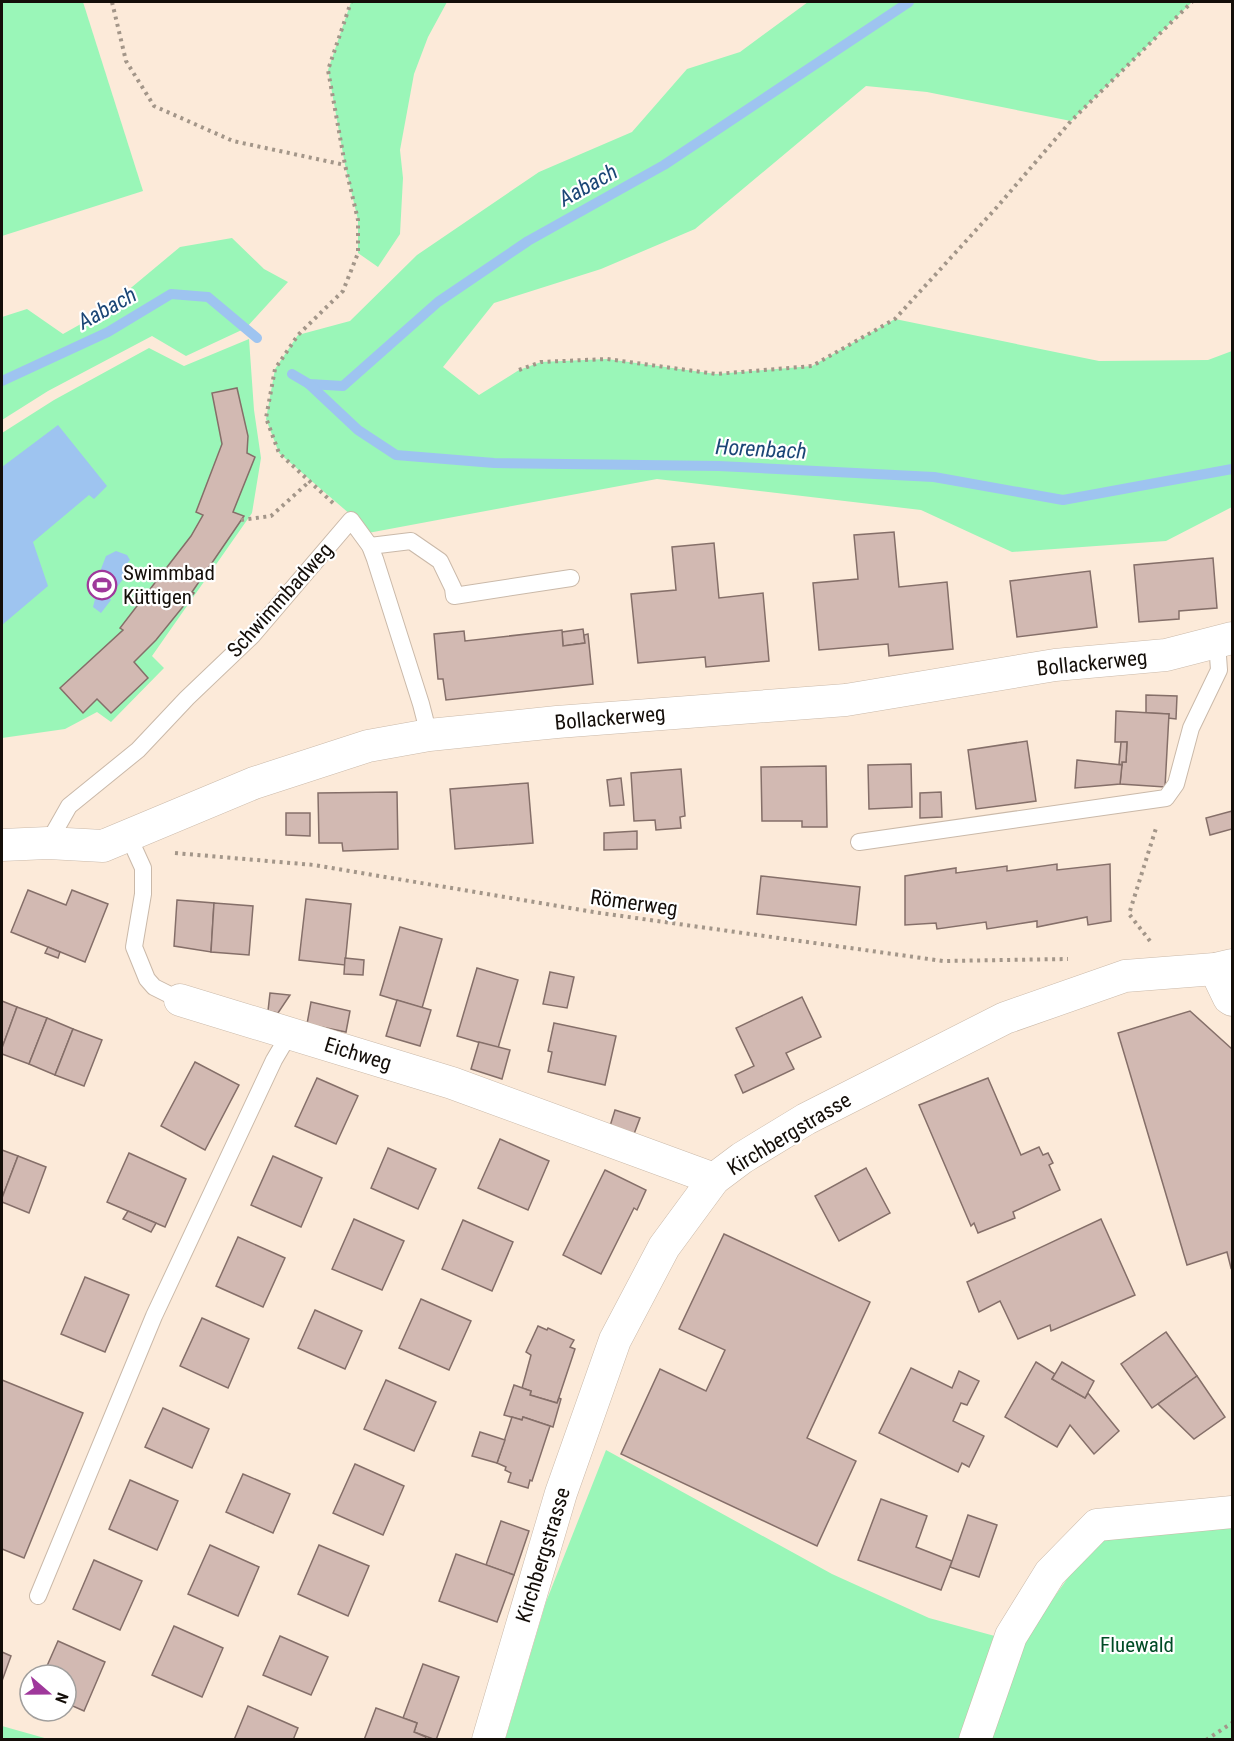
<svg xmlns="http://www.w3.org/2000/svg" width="1234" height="1741" viewBox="0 0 1234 1741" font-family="'Roboto Condensed',sans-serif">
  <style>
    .green { fill: #9af6b8 }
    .water { fill: #9ec4f0 }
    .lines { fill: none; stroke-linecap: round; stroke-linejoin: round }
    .stream { stroke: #9ec4f0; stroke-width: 10 }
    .building { fill: #d2b9b2; stroke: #856f69; stroke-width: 1.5 }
    .service-casing { stroke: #cab9a9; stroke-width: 18 }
    .minor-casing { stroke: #cab9a9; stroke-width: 33 }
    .path { stroke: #a39689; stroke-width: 4; stroke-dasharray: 3 4.5; stroke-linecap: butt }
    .service { stroke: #fff; stroke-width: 16 }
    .minor { stroke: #fff; stroke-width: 32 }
    .labels { text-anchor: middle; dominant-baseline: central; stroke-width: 4.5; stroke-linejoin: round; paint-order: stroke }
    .poi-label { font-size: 21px; fill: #140e09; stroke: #fff; text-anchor: start }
    .street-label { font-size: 21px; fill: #140e09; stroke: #fff }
    .park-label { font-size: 21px; fill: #004c26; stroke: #fff }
    .water-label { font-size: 22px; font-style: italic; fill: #1b4676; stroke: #fff }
  </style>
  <rect width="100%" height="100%" fill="#fcead9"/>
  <!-- green -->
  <g class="green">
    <polygon points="2,2 83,2 143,191 2,236"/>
    <polygon points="351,2 447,2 428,37 414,74 400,150 403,178 400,234 378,267 358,253 358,220 345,165 328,70"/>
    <polygon points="808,2 1192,2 1071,121 927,92 866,86 695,229 601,269 494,303 443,367 479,395 519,370 541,362 607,359 716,374 812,366 895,319 1099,361 1208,360 1232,351 1232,507 1166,541 1012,552 921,510 657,479 368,533 358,521 279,453 266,419 275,369 298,335 350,321 417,255 539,172 632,132 687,69 740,52"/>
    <polygon points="232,238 264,269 288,282 246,328 186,356 152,336 48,391 2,420 2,317 27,309 63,334 102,312 180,247"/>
    <polygon points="249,339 254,410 261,458 252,513 152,656 164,668 111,722 97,712 65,729 2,738 2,433 54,400 149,348 184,366"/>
    <polygon points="606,1450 832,1574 929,1618 1002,1638 972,1739 505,1740 546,1602"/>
    <polygon points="1232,1517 1232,1739 981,1740 1028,1634 1099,1534"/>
    <polygon points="2,1726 48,1739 2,1739"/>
  </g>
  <!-- water -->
  <g class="water">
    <polygon points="58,425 107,486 94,499 89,495 33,542 48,586 2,625 2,467"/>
    <polygon points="116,551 127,555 130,560 123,568 128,573 109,597 111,600 101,613 93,607 95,599 91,595 106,556"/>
  </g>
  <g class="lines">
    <!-- stream -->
    <g class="stream">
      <polyline points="292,374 309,384 343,386 438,302 528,241 664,165 909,2"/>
      <polyline points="2,381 108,332 171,294 208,297 257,338"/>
      <polyline points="309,384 358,430 396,455 494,463 719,466 934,477 1063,500 1232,469"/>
    </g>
  </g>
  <!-- building -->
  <g class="building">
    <polygon points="237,388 248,436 247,453 255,457 233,512 244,516 192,592 194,593 156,640 134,662 148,678 111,713 97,699 83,713 60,688 123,630 120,628 191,536 203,515 196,512 222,444 212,393"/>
    <polygon points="894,532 899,587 947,582 953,649 889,656 888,644 819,650 813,583 858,579 854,535"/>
    <polygon points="714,543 719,598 763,593 769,661 706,667 705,657 638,663 631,594 676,590 672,547"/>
    <polygon points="1213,558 1217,608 1179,611 1179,619 1139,622 1134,565"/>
    <polygon points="1090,571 1097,627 1017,637 1010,581"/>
    <polygon points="583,629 585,643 563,646 562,632"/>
    <polygon points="562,630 563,646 585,643 584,635 588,634 593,684 446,700 443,679 438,679 434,634 464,631 465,641"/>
    <polygon points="1146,695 1177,696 1176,719 1168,718 1169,714 1146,713"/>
    <polygon points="1116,711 1169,714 1165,787 1120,784 1122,762 1126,762 1127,742 1115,742"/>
    <polygon points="1027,741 1036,801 976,809 968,750"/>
    <polygon points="1121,742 1127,742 1126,762 1122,762 1122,765 1119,764"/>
    <polygon points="1077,760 1122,765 1120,784 1075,788"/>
    <polygon points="911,764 912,807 869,809 868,765"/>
    <polygon points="826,766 827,827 802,827 802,821 762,821 761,767"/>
    <polygon points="681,769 685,816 680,817 681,828 656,830 655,820 634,821 631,773"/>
    <polygon points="621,778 624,805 610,806 607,780"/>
    <polygon points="528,783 533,843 455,849 450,789"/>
    <polygon points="397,792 398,849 343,851 342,843 319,843 318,793"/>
    <polygon points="941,792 942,817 920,818 920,793"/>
    <polygon points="1232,811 1232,829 1210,835 1206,818"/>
    <polygon points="286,813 310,813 310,836 286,835"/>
    <polygon points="637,831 637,849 604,850 604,833"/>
    <polygon points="1057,864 1057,870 1110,864 1111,921 1088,925 1087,917 1037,927 1037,921 987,929 986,922 937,929 936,923 905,925 905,876 956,868 956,873 1007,866 1007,871"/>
    <polygon points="761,876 860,887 856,925 757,914"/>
    <polygon points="28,890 66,905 72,890 108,904 85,962 11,932"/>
    <polygon points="306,899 351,904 345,965 299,960"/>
    <polygon points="177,900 214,903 211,952 174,946"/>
    <polygon points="214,903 253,906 249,955 211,952"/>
    <polygon points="400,927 442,939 422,1008 380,995"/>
    <polygon points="48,947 60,952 58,958 45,953"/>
    <polygon points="345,958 364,960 363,975 344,974"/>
    <polygon points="477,968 518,980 498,1048 457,1036"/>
    <polygon points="550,972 574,977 567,1008 543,1004"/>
    <polygon points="270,993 290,995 278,1013 268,1011"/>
    <polygon points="802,997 821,1037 786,1053 794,1069 743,1093 735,1075 754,1066 736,1028"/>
    <polygon points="397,1000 431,1010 420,1046 386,1036"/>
    <polygon points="2,1001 17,1007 2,1048"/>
    <polygon points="311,1002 350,1011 346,1032 307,1024"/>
    <polygon points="17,1007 47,1018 29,1064 2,1054 2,1048"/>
    <polygon points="1190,1011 1232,1049 1232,1267 1231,1268 1227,1252 1187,1265 1118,1033"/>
    <polygon points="47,1018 73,1029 55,1075 29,1064"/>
    <polygon points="554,1023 616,1036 605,1085 548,1072 552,1052 548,1051"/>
    <polygon points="73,1029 102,1040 84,1086 55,1075"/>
    <polygon points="479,1042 510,1050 502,1079 471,1069"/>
    <polygon points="195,1062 239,1085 205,1150 161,1126"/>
    <polygon points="317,1078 358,1096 336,1144 295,1126"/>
    <polygon points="988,1078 1021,1155 1039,1147 1043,1155 1048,1153 1053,1163 1049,1165 1060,1190 1013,1212 1015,1218 978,1233 974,1223 971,1226 919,1105"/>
    <polygon points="615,1110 640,1118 634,1134 610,1126"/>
    <polygon points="500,1139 549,1161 528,1210 478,1188"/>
    <polygon points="388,1148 436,1169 418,1209 371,1188"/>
    <polygon points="2,1150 18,1156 2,1198"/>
    <polygon points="129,1153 186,1179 165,1227 107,1202"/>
    <polygon points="18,1156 46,1167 29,1213 2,1202 2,1198"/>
    <polygon points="273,1156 322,1178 301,1227 251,1205"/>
    <polygon points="866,1168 890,1213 839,1241 815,1196"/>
    <polygon points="605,1170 646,1190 637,1210 634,1208 601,1274 563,1255"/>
    <polygon points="128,1211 156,1223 151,1232 123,1219"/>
    <polygon points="354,1219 404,1241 382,1290 332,1269"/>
    <polygon points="1101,1219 1135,1295 1051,1331 1050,1325 1018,1339 1000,1301 979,1312 967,1282"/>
    <polygon points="463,1220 513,1242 492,1291 442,1269"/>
    <polygon points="724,1234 870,1302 807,1438 856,1461 817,1546 621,1454 660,1369 706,1391 725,1350 679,1329"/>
    <polygon points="238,1237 285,1258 263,1307 216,1286"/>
    <polygon points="85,1277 129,1295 105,1352 61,1334"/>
    <polygon points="421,1299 471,1321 449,1370 399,1348"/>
    <polygon points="315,1310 362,1331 345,1369 298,1348"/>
    <polygon points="202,1318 249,1339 228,1388 180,1366"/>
    <polygon points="538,1326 547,1330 548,1328 574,1340 570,1347 575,1349 557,1403 530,1395 531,1391 522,1388 531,1355 526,1352"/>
    <polygon points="1166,1332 1197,1376 1152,1408 1121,1364"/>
    <polygon points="1036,1362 1055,1374 1052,1379 1085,1398 1088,1393 1119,1431 1094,1454 1070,1425 1057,1447 1005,1417"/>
    <polygon points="1062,1362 1094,1381 1085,1398 1052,1379"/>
    <polygon points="911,1368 952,1388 959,1371 979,1381 967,1405 961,1403 953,1421 984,1436 969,1467 962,1463 958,1472 879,1433"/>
    <polygon points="1197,1376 1225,1417 1194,1439 1158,1404"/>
    <polygon points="2,1380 83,1413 24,1558 2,1549"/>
    <polygon points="386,1380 436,1402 414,1451 364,1429"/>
    <polygon points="514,1385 531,1391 530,1395 557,1403 559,1398 561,1399 553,1427 523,1417 522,1420 504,1415"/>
    <polygon points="163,1408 209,1429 192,1468 145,1447"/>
    <polygon points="512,1417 522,1420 523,1417 550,1426 532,1481 530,1480 528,1488 508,1482 511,1473 505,1470 506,1467 497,1463"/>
    <polygon points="480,1432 505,1440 497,1463 472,1456"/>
    <polygon points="355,1464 404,1486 383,1535 333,1513"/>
    <polygon points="243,1474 290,1494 273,1533 226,1512"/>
    <polygon points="130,1480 178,1501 157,1550 109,1529"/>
    <polygon points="881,1499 927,1516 916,1547 952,1561 941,1590 858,1560"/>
    <polygon points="968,1515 997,1525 979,1577 950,1567"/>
    <polygon points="501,1521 529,1531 514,1575 486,1565"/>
    <polygon points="210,1545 259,1567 238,1616 188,1594"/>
    <polygon points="319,1545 369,1566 348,1616 298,1594"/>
    <polygon points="456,1554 514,1575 497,1622 439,1601"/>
    <polygon points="94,1560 142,1581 120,1630 73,1609"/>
    <polygon points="174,1626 223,1648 202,1697 152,1675"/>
    <polygon points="280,1636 328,1657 311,1695 263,1675"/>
    <polygon points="58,1641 105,1662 84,1711 66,1703 66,1675 43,1675"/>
    <polygon points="2,1652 11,1656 2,1681"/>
    <polygon points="423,1664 459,1677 436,1740 414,1732 417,1723 403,1718"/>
    <polygon points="248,1706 298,1728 293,1740 234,1740"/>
    <polygon points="376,1708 417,1723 414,1732 426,1737 425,1740 364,1740"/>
  </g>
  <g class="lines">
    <!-- service casing -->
    <g class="service-casing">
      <g id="service">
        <polyline points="370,546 411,541 440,561 453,588 454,596 571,578"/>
        <polyline points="128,835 143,868 143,894 134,947 147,979 154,987 180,1000"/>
        <polyline points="859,842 1166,798 1176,784 1191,728 1219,670 1217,642"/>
        <polyline points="48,843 69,806 138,750 187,698 252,636 351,520 370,546 375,559 421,704 429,735"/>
        <polyline points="38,1596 154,1316 274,1060 290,1033"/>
      </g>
    </g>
    <!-- minor casing -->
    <g class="minor-casing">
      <g id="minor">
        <polyline points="2,845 48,843 103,846 254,783 368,746 429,735 557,722 846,700 1055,665 1166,655 1232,638"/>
        <polyline points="1215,969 1229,998 1232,1000"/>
        <polyline points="180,1000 452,1083 714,1179"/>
        <polyline points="488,1740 561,1493 615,1340 664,1247 714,1179 742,1158 806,1119 1005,1018 1125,976 1215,969 1232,965"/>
        <polyline points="975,1740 1011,1636 1050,1573 1097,1525 1232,1512"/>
      </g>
    </g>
    <!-- path -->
    <g class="path">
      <polyline points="112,2 126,61 154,106 233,141 345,165"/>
      <polyline points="519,370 541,362 607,359 716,374 812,366 895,319 997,207 1071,121 1192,2"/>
      <polyline points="333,503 279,453 266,418 275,369 298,335 343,291 358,253 358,220 345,165 328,70 351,2"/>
      <polyline points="241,520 271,516 310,481"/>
      <polyline points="175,853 314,865 600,913 943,961 1068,959"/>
      <polyline points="1150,941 1129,914 1157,825"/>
      <polyline points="1206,1740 1232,1723"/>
    </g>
    <!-- service -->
    <use href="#service" class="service"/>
    <!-- minor -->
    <use href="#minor" class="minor"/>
  </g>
  <!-- icons -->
  <defs>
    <g id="stadium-ring" transform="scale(1.5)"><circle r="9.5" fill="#fff" stroke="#9f389b" stroke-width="1.5"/><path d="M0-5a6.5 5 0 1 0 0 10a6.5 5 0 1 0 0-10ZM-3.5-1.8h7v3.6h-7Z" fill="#9f389b"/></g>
  </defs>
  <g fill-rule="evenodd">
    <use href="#stadium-ring" x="102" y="585"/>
  </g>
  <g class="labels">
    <!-- poi labels -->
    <g class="poi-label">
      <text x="123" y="573">Swimmbad<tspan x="123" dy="24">Küttigen</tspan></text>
    </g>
    <!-- street labels -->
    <g class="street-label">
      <text transform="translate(280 600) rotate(-48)">Schwimmbadweg</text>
      <text transform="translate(1092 663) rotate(-6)">Bollackerweg</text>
      <text transform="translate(610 718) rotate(-5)">Bollackerweg</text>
      <text transform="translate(634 903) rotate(8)">Römerweg</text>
      <text transform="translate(358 1054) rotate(17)">Eichweg</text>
      <text transform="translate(789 1134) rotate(-31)">Kirchbergstrasse</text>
      <text transform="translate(543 1555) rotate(-73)">Kirchbergstrasse</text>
    </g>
    <!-- park labels -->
    <g class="park-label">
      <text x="1137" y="1645">Fluewald</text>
    </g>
    <!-- water labels -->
    <g class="water-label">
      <text transform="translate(588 185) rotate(-29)">Aabach</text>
      <text transform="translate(107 308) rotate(-29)">Aabach</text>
      <text transform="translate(761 449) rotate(3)">Horenbach</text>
    </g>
  </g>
  <!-- border -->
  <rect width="1234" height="1741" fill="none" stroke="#140e09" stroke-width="6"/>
  <!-- north arrow -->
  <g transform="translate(48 1693) rotate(110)"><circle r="28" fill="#ffffff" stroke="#a19f9d" stroke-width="1.5"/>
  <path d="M0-4.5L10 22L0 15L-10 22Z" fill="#9f389b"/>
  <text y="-9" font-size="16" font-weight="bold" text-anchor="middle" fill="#140e09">N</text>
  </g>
</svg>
